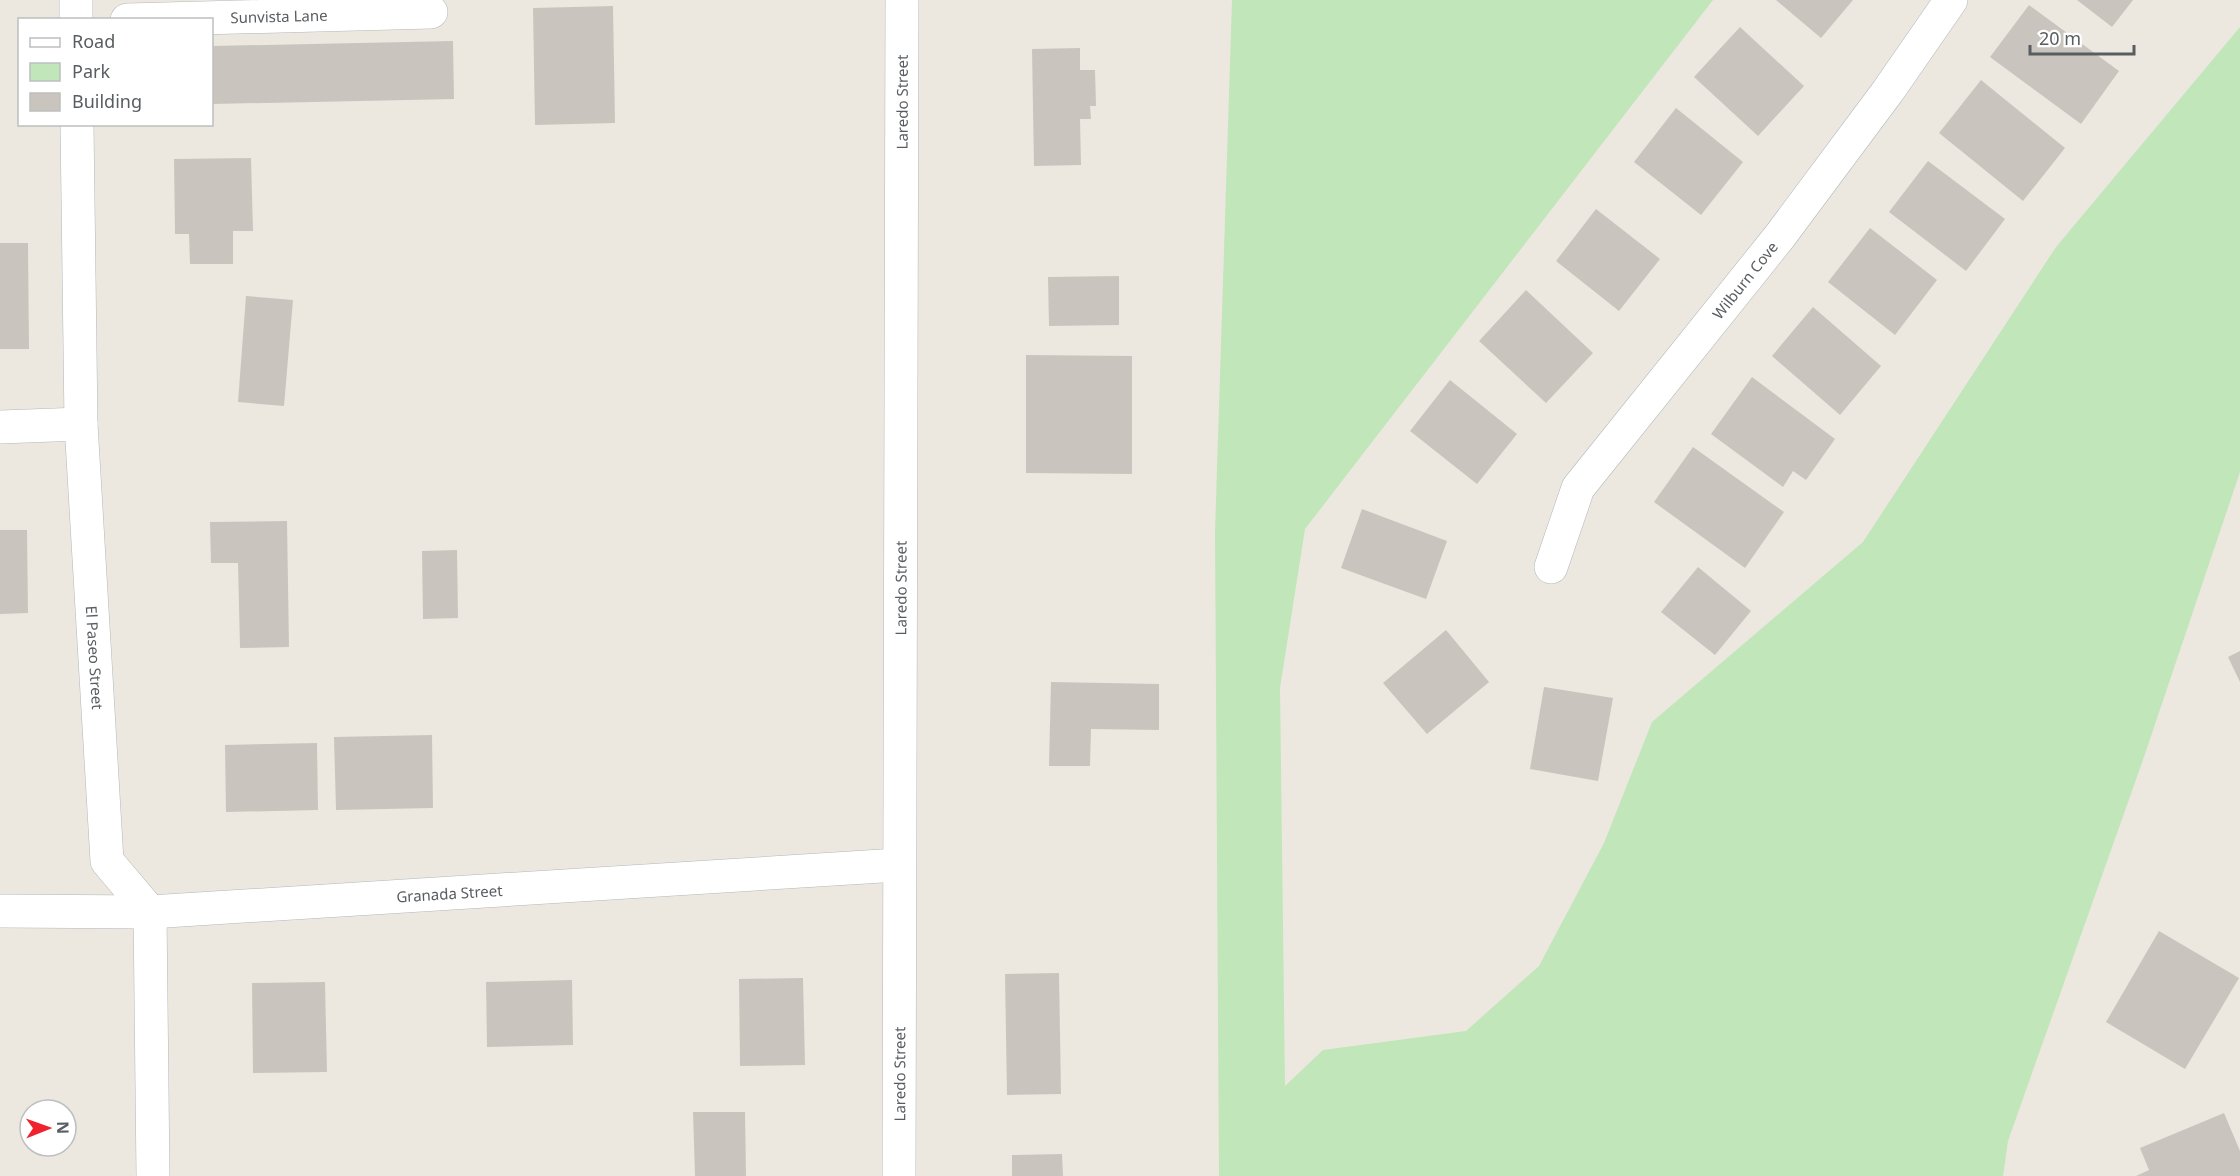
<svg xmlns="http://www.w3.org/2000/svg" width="2240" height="1176" viewBox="0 0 2240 1176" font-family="'Noto Sans',sans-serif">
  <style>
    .green { fill: #c0e6ba }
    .building { fill: #c9c5be }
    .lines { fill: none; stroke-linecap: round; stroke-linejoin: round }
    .minor-casing { stroke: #b2b7bb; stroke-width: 34 }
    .minor { stroke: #fff; stroke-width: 33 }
    .labels { text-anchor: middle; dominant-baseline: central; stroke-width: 4.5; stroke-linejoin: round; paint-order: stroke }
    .street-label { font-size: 15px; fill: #585d61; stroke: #fff }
  </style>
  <rect width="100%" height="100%" fill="#ece8df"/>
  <!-- green -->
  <polygon class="green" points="1232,0 1713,0 1305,529 1280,688 1285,1086 1323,1050 1466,1031 1539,966 1604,843 1652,722 1863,542 2056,247 2240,27 2240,472 2144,757 2008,1141 2003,1176 1219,1176 1215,532"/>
  <!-- building -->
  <g class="building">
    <polygon points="1776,0 1853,0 1821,38"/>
    <polygon points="2077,0 2133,0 2112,27"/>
    <polygon points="2029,5 2119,71 2081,124 1990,57"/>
    <polygon points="613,6 615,123 535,125 533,8"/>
    <polygon points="1740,27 1804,86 1758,136 1694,77"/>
    <polygon points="453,41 454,99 212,104 212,46"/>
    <polygon points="1080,48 1080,70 1095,70 1096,106 1090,106 1091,119 1080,119 1081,165 1034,166 1032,49"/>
    <polygon points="1981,80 2065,148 2023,201 1939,133"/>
    <polygon points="1676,108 1743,162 1701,215 1634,162"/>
    <polygon points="251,158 253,231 233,231 233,264 190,264 189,234 175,234 174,159"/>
    <polygon points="1928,161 2005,219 1966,271 1889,212"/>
    <polygon points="1596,209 1660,259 1619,311 1556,261"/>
    <polygon points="1870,228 1937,280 1895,335 1828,282"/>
    <polygon points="0,243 28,243 29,349 0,349"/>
    <polygon points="1119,276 1119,325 1049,326 1048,277"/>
    <polygon points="1526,290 1593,353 1546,403 1479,341"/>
    <polygon points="246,296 293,300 284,406 238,402"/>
    <polygon points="1813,307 1881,366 1840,415 1772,356"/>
    <polygon points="1026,355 1132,356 1132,474 1026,473"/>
    <polygon points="1752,377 1835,439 1806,480 1793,471 1783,487 1711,434"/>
    <polygon points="1450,380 1517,434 1477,484 1410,431"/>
    <polygon points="1693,447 1784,512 1745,568 1654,502"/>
    <polygon points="1362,509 1447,541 1426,599 1341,568"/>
    <polygon points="287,521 289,647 240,648 238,563 211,563 210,522"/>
    <polygon points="0,530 27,530 28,613 0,614"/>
    <polygon points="457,550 458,618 423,619 422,551"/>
    <polygon points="1698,567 1751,611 1715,655 1661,612"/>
    <polygon points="1446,630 1489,682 1427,734 1383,683"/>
    <polygon points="2240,651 2240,682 2228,657"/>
    <polygon points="1051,682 1159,684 1159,730 1091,729 1090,766 1049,766"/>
    <polygon points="1544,687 1613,698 1598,781 1530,769"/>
    <polygon points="432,735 433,808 336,810 334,737"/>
    <polygon points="317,743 318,810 226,812 225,745"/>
    <polygon points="2159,931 2239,978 2185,1069 2106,1022"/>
    <polygon points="1059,973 1061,1094 1007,1095 1005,974"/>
    <polygon points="803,978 805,1065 740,1066 739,979"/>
    <polygon points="572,980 573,1045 487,1047 486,982"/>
    <polygon points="325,982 327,1072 253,1073 252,983"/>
    <polygon points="693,1112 745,1112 746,1176 695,1176"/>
    <polygon points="2224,1113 2240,1151 2240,1176 2136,1176 2149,1170 2140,1148"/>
    <polygon points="1062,1154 1063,1176 1012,1176 1012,1155"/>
  </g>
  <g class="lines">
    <!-- minor casing -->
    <g class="minor-casing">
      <g id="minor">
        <polyline points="76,20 76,0"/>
        <path id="s1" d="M127,20L431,12"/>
        <path id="s2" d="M77,124L81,424L107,861L150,912L153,1176"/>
        <polyline points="0,427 81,424"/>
        <path id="s3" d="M1551,567L1578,488L1780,236L1888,91L1951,0"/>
        <path id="s4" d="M0,911L150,912L898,865"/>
        <path id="s5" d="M899,1176L902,0"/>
      </g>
    </g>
    <!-- minor -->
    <use href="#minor" class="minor"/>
  </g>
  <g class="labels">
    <!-- street labels -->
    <g class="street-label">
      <text stroke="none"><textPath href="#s1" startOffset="152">Sunvista Lane</textPath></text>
      <text stroke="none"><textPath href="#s5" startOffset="1074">Laredo Street</textPath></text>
      <text stroke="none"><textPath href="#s3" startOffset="350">Wilburn Cove</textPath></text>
      <text stroke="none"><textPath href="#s5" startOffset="588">Laredo Street</textPath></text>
      <text stroke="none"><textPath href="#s2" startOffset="534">El Paseo Street</textPath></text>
      <text stroke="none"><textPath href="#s4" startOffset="450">Granada Street</textPath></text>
      <text stroke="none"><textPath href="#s5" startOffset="102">Laredo Street</textPath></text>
    </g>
  </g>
  <!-- legend -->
  <rect x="18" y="18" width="195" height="108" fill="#ffffff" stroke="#bcbec0" stroke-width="1.5"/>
  <rect x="30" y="38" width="30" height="9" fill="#ffffff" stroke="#bcbec0" stroke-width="1.5"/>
  <text x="72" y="48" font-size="18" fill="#585d61">Road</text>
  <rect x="30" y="63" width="30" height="18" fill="#c0e6ba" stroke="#bcbec0" stroke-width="1.5"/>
  <text x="72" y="78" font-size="18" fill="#585d61">Park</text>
  <rect x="30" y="93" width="30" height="18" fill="#c9c5be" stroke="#bcbec0" stroke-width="1.5"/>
  <text x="72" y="108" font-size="18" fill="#585d61">Building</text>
  <!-- north arrow -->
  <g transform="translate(48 1128) rotate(89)"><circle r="28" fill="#ffffff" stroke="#bcbec0" stroke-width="1.5"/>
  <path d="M0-4.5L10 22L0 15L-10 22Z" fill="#f0222e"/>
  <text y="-9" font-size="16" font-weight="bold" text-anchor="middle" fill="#585d61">N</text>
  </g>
  <!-- scale -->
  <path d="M2030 45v9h104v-9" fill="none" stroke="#585d61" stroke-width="3"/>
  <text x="2039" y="45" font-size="18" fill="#585d61" stroke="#ffffff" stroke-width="4.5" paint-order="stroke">20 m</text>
</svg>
